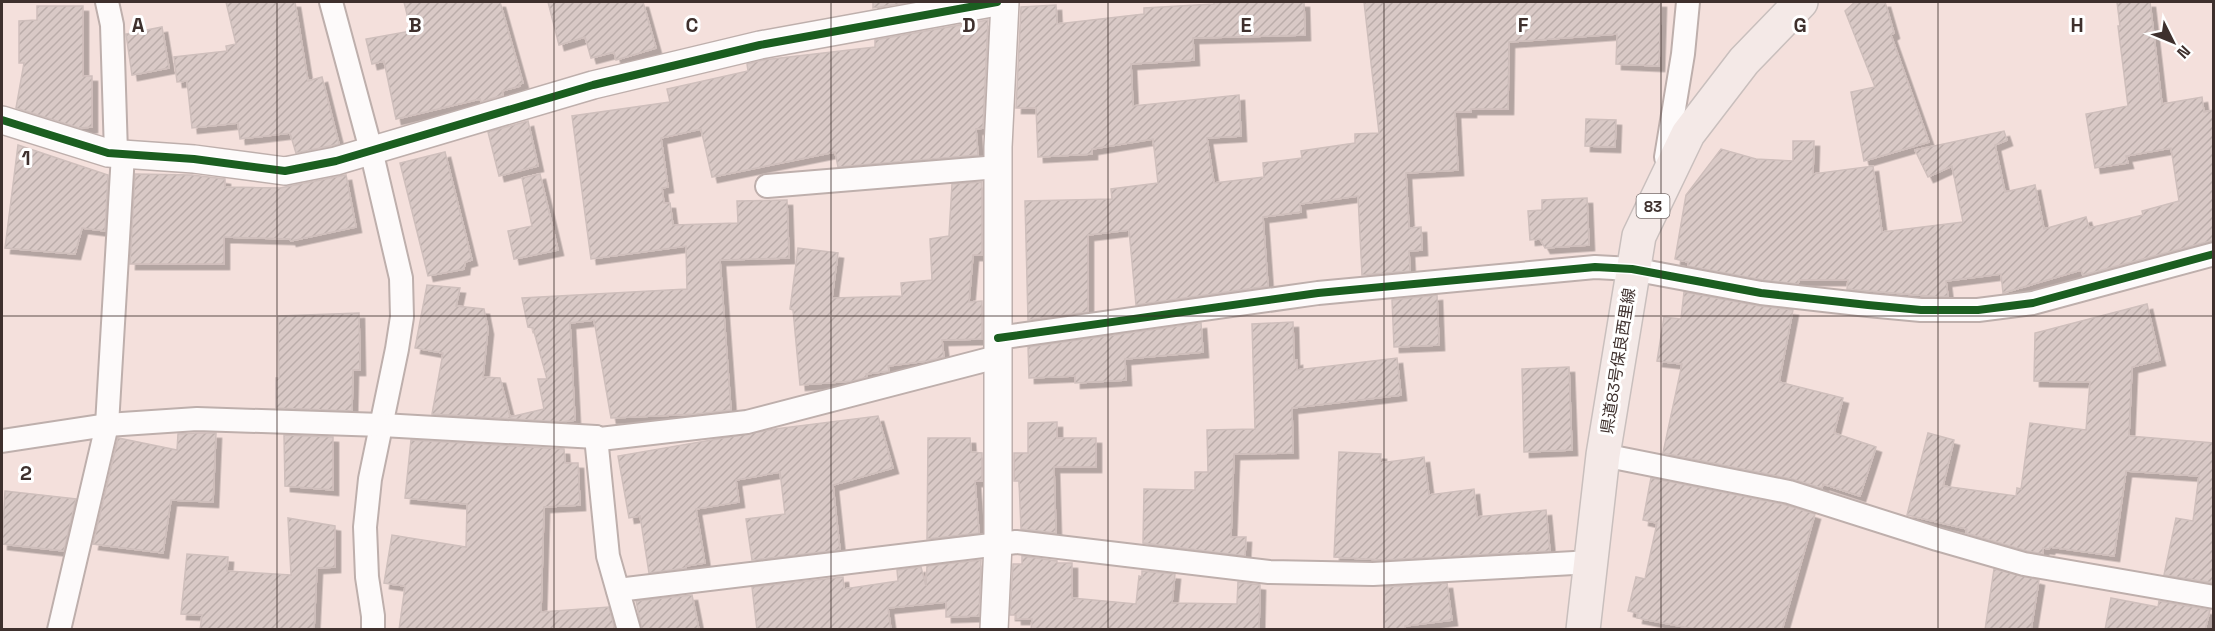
<svg xmlns="http://www.w3.org/2000/svg" width="2215" height="631" viewBox="0 0 2215 631" font-family="'Space Grotesk','Noto Sans JP',sans-serif">
  <style>
    .building { fill: url(#building-hatch); stroke: #cfbfbc; stroke-width: 1.5; filter: url(#shadow) }
    .lines { fill: none; stroke-linecap: round; stroke-linejoin: round }
    .minor-casing { stroke: #beafac; stroke-width: 26 }
    .tertiary-casing { stroke: #beafac; stroke-width: 30 }
    .primary-casing { stroke: #c9bfbd; stroke-width: 36 }
    .minor { stroke: #fdfafa; stroke-width: 22 }
    .tertiary { stroke: #fdfafa; stroke-width: 27 }
    .primary { stroke: #f4e9e7; stroke-width: 33 }
    .cycleway-casing { stroke: #fff; stroke-width: 11 }
    .cycleway { stroke: #1b5e20; stroke-width: 8 }
    .grid { fill: none; stroke: #3e302d; stroke-width: 1.5; stroke-opacity: 0.55 }
    .labels { text-anchor: middle; dominant-baseline: central; stroke-width: 6; stroke-linejoin: round; paint-order: stroke }
    .shield { fill: #fff; stroke: #786e6c; stroke-width: 1.5 }
    .shield-label { font-size: 15px; font-weight: bold; fill: #3e302d }
    .street-label { font-size: 16px; fill: #3e302d; stroke: #fff }
    .grid-label { font-size: 20px; text-anchor: middle; font-weight: bold; fill: #3e302d; stroke: #fff; stroke-width: 6; stroke-linejoin: round; paint-order: stroke }
  </style>
  <defs>
    <pattern id="building-hatch" width="6" height="6" patternUnits="userSpaceOnUse" patternTransform="scale(1.5)"><rect width="6" height="6" fill="#d9c9c6"/><path d="M-1 1l2-2M0 6l6-6M5 7l2-2" fill="none" stroke="#bbadaa"/></pattern>
    <filter id="shadow"><feDropShadow dx="5.5" dy="5.5" stdDeviation="0" flood-color="#0004"/></filter>
  </defs>
  <rect width="100%" height="100%" fill="#f4e0dc"/>
  <!-- building -->
  <g class="building">
    <polygon points="226,2 295,2 308,81 322,77 339,144 296,153 290,133 240,139 238,123 192,128 187,81 177,82 174,57 227,51 226,46 236,44"/>
    <polygon points="404,2 500,2 523,83 519,84 520,86 502,91 503,95 481,102 480,99 396,119 384,61 372,64 366,39 411,31"/>
    <polygon points="548,2 643,2 656,48 616,60 614,52 591,58 585,37 559,45"/>
    <polygon points="873,2 912,2 873,8"/>
    <polygon points="1214,2 1304,2 1305,35 1193,38 1194,60 1131,64 1133,106 1239,95 1241,136 1207,138 1214,183 1264,177 1263,163 1302,158 1301,151 1355,143 1355,134 1379,133 1364,2 1661,2 1659,66 1616,64 1617,34 1509,42 1508,109 1471,109 1471,112 1455,112 1458,170 1406,173 1409,228 1421,227 1422,250 1409,251 1410,271 1362,275 1358,196 1300,204 1301,212 1263,217 1268,286 1136,305 1129,230 1088,235 1088,312 1028,320 1025,201 1112,199 1111,189 1158,183 1153,139 1092,149 1092,154 1038,157 1036,108 1016,108 1021,7 1056,5 1057,24 1144,14 1144,8 1214,4"/>
    <polygon points="1855,2 1885,2 1894,33 1891,35 1929,142 1864,161 1851,92 1875,87 1845,11"/>
    <polygon points="2117,2 2150,2 2162,104 2202,97 2204,112 2214,110 2214,240 2083,275 2081,270 2003,293 2001,274 1946,281 1948,296 1940,297 1847,289 1848,280 1799,280 1798,284 1763,280 1688,266 1688,262 1675,259 1686,195 1721,149 1756,159 1793,161 1793,141 1814,141 1813,174 1873,166 1882,232 1963,222 1952,166 1928,177 1915,150 2004,131 2007,140 1995,145 2005,192 2035,185 2044,229 2086,217 2089,228 2143,215 2142,211 2179,201 2171,148 2126,156 2128,163 2095,168 2086,114 2128,106 2118,26 2120,26"/>
    <polygon points="37,6 83,6 83,76 92,76 92,127 79,128 16,108 24,63 19,63 19,21 37,20"/>
    <polygon points="988,20 983,128 976,129 978,155 838,167 835,152 712,177 701,129 661,138 668,187 662,188 664,203 670,203 673,225 738,223 737,201 787,200 789,258 720,260 731,410 697,414 611,418 594,320 570,323 575,420 562,422 432,414 443,353 415,348 427,285 460,288 456,306 484,309 488,329 483,377 500,378 510,417 544,409 538,379 547,379 533,328 528,327 522,298 687,289 686,246 591,259 572,116 670,102 667,89 748,71 747,64 763,60 875,47 875,40"/>
    <polygon points="162,27 169,68 132,75 126,34"/>
    <polygon points="1586,119 1616,120 1615,147 1585,146"/>
    <polygon points="528,121 538,166 499,176 488,132"/>
    <polygon points="18,145 108,175 105,231 82,228 75,254 5,248"/>
    <polygon points="445,152 472,260 465,262 464,269 428,276 400,163"/>
    <polygon points="135,174 192,175 225,179 225,187 280,188 346,175 356,227 291,241 290,239 224,237 224,264 130,264"/>
    <polygon points="540,174 558,250 514,259 508,231 532,226 522,178"/>
    <polygon points="982,182 982,255 973,255 969,302 982,301 982,339 942,340 944,357 927,361 888,366 889,371 866,374 867,377 853,381 800,385 793,310 790,309 798,248 838,253 832,298 902,296 901,283 932,280 930,239 949,236 952,184"/>
    <polygon points="1587,198 1589,245 1545,248 1540,239 1530,240 1528,211 1542,210 1542,200"/>
    <polygon points="1684,292 1759,306 1793,310 1779,382 1843,398 1834,433 1876,447 1860,496 1823,484 1822,488 1792,479 1663,453 1682,364 1657,361 1664,317 1681,319"/>
    <polygon points="1437,295 1439,345 1394,347 1392,300"/>
    <polygon points="2147,304 2160,360 2132,367 2129,436 2214,443 2214,583 2164,575 2176,518 2193,521 2199,476 2126,471 2114,556 2050,547 2049,549 2043,548 2043,554 2027,551 1966,533 1967,529 1907,515 1928,433 1954,440 1943,486 2016,496 2017,488 2021,489 2030,423 2086,430 2090,382 2034,381 2035,333"/>
    <polygon points="359,313 360,370 353,370 352,411 276,408 276,378 279,378 278,316"/>
    <polygon points="1293,322 1294,361 1297,360 1297,370 1397,358 1401,395 1292,408 1293,453 1234,454 1231,537 1246,537 1245,556 1143,543 1144,489 1195,490 1195,472 1208,472 1207,430 1255,429 1252,324"/>
    <polygon points="1201,323 1203,352 1125,359 1126,380 1075,383 1075,376 1029,378 1028,347"/>
    <polygon points="1569,367 1572,450 1524,452 1522,369"/>
    <polygon points="878,416 893,468 833,485 840,550 752,560 746,519 785,514 780,472 736,480 739,502 696,509 705,563 686,566 686,568 649,573 640,516 629,518 618,456 775,429"/>
    <polygon points="1057,422 1057,438 1096,438 1096,467 1054,467 1056,533 1021,529 1019,481 1014,481 1014,453 1028,453 1028,423"/>
    <polygon points="197,433 216,433 213,502 171,500 163,553 93,544 118,438 177,450 178,434"/>
    <polygon points="284,435 333,437 333,490 285,486"/>
    <polygon points="928,438 970,438 971,452 982,453 982,481 975,481 979,533 927,539"/>
    <polygon points="411,440 564,449 565,463 578,463 580,505 544,507 541,612 609,607 615,630 399,630 405,586 384,583 392,535 466,547 467,504 405,498"/>
    <polygon points="1339,452 1381,454 1380,463 1424,457 1429,495 1474,489 1477,517 1546,510 1550,551 1383,560 1334,557"/>
    <polygon points="1651,478 1786,505 1815,514 1782,630 1700,630 1637,618 1638,613 1628,611 1636,577 1645,579 1657,523 1643,520"/>
    <polygon points="5,491 76,499 64,551 2,544"/>
    <polygon points="288,518 335,526 335,567 317,568 314,630 200,630 202,615 181,614 187,554 228,557 227,571 291,575"/>
    <polygon points="1022,556 1057,561 1057,563 1072,563 1072,598 1136,604 1139,576 1142,577 1142,571 1175,574 1172,603 1237,604 1238,582 1260,585 1259,630 1107,630 1085,628 1085,630 1031,630 1032,619 1016,619 1016,615 1010,615 1013,564 1022,564"/>
    <polygon points="981,560 979,616 946,617 946,602 888,608 891,630 757,630 752,587 843,577 844,589 898,581 897,570 921,567 926,586 927,566"/>
    <polygon points="1994,569 2039,580 2031,630 1985,630"/>
    <polygon points="1447,583 1452,620 1405,626 1405,630 1384,630 1384,587"/>
    <polygon points="692,595 699,630 642,630 636,601"/>
    <polygon points="2111,598 2158,607 2159,601 2210,610 2205,630 2105,630"/>
  </g>
  <g class="lines">
    <!-- minor casing -->
    <g class="minor-casing">
      <g id="minor">
        <polyline points="107,2 112,25 116,153"/>
        <polyline points="331,2 371,150 401,278 402,317 397,349 370,479 365,527 367,577 373,616 373,630"/>
        <polyline points="1666,157 1683,54 1688,2"/>
        <polyline points="767,186 998,167"/>
        <polyline points="998,338 1318,293 1595,267 1632,269 1761,293 1868,305 1921,310 1978,310 2033,303 2214,254"/>
        <polyline points="596,437 608,556 629,630"/>
        <polyline points="2,441 107,425 197,419 382,425 596,437 600,439 747,422 997,357"/>
        <polyline points="1603,455 1789,492 1937,539 2024,564 2214,597"/>
        <polyline points="618,590 1016,542 1269,572 1373,574 1592,562"/>
        <polyline points="59,630 107,425 123,154"/>
      </g>
    </g>
    <!-- tertiary casing -->
    <g class="tertiary-casing">
      <g id="tertiary">
        <polyline points="2,120 108,153 194,159 285,171 336,161 593,85 760,45 997,2"/>
        <polyline points="994,630 998,544 998,147 1005,2"/>
      </g>
    </g>
    <!-- primary casing -->
    <g class="primary-casing">
      <polyline id="primary" points="1583,630 1603,455 1639,236 1688,134 1744,61 1801,2"/>
    </g>
    <!-- minor -->
    <use href="#minor" class="minor"/>
    <!-- tertiary -->
    <use href="#tertiary" class="tertiary"/>
    <!-- primary -->
    <use href="#primary" class="primary"/>
    <!-- cycleway casing -->
    <g class="cycleway-casing">
      <g id="cycleway">
        <polyline points="2,120 108,153 194,159 285,171 336,161 593,85 760,45 997,2"/>
        <polyline points="998,338 1318,293 1595,267 1632,269 1761,293 1868,305 1921,310 1978,310 2033,303 2214,254"/>
      </g>
    </g>
    <!-- cycleway -->
    <use href="#cycleway" class="cycleway"/>
  </g>
  <!-- grid -->
  <path class="grid" d="M277,2V630M554,2V630M831,2V630M1108,2V630M1384,2V630M1661,2V630M1938,2V630M2,316H2214"/>
  <g class="labels">
    <!-- shield labels -->
    <rect class="shield" x="1636.5" y="194" width="33" height="24" rx="4.5"/>
    <g class="shield-label">
      <text x="1653" y="206">83</text>
    </g>
    <!-- street labels -->
    <g class="street-label">
      <text transform="translate(1618 361) rotate(-81)">県道83号保良西里線</text>
    </g>
  </g>
  <g class="grid-label">
    <text x="138" y="32">A</text>
    <text x="415" y="32">B</text>
    <text x="692" y="32">C</text>
    <text x="969" y="32">D</text>
    <text x="1246" y="32">E</text>
    <text x="1523" y="32">F</text>
    <text x="1800" y="32">G</text>
    <text x="2077" y="32">H</text>
    <text x="26" y="165">1</text>
    <text x="26" y="480">2</text>
  </g>
  <!-- border -->
  <rect width="2215" height="631" fill="none" stroke="#3e302d" stroke-width="6"/>
  <!-- north arrow -->
  <g transform="translate(2173 42) rotate(133)" stroke="#ffffff" stroke-width="4.5" paint-order="stroke">
  <path d="M0-4.5L10 22L0 15L-10 22Z" fill="#3e302d"/>
  <text y="-9" font-size="16" font-weight="bold" text-anchor="middle" fill="#3e302d">N</text>
  </g>
</svg>
